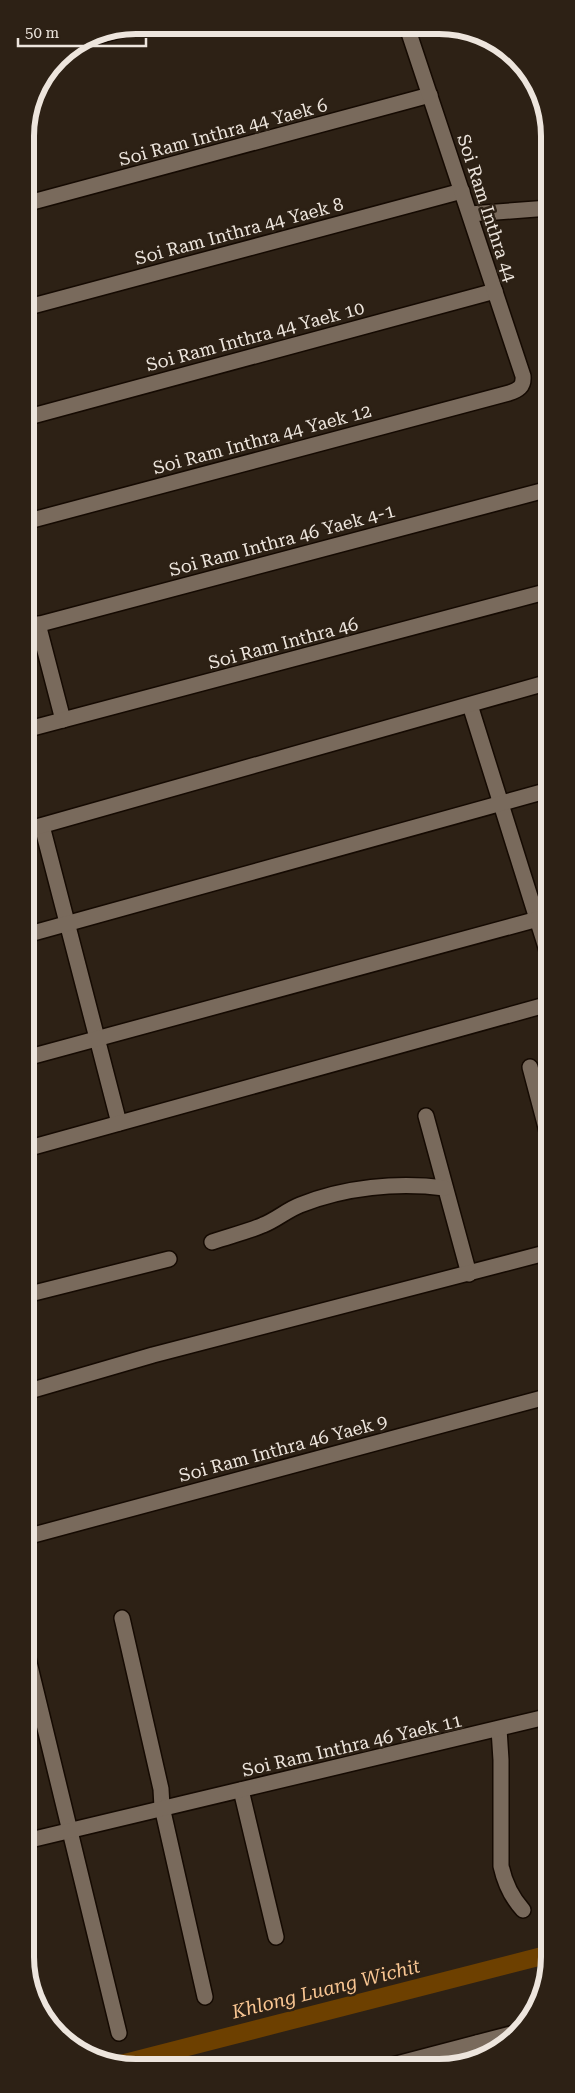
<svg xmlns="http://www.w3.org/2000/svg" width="575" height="2093" viewBox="0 0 575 2093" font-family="'Roboto Serif',serif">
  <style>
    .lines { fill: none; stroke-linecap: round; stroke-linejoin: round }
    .canal { stroke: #6d4000; stroke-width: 18 }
    .minor-casing { stroke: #150a02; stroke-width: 18 }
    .minor { stroke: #796a5c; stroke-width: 15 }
    .labels { text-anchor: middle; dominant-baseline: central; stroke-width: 5; stroke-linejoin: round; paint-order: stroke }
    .street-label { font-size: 18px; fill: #ede5dd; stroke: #2d2115 }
    .water-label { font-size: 19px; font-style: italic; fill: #f9c693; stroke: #2d2115 }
    .rim { fill: none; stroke: #ede5dd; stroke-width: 6 }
  </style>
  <rect width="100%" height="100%" fill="#2d2115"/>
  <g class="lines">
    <!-- canal -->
    <polyline class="canal" points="113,2066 550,1954"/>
    <!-- minor casing -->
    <g class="minor-casing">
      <g id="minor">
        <polyline points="83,40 138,25"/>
        <polyline points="25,204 430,95"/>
        <polyline points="470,214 549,208"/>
        <polyline points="25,308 462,191"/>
        <polyline points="25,418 495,291"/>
        <path d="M25,522L509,393C518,390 524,387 523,376L407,27"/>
        <polyline points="38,624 63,720"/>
        <polyline points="25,628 549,489"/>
        <polyline points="470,705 549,957"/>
        <polyline points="25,730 549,591"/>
        <polyline points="42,826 119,1123"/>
        <polyline points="26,830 549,682"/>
        <polyline points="26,935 549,790"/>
        <polyline points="26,1058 549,916"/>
        <polyline points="530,1067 549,1139"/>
        <polyline points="426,1116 469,1274"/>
        <polyline points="26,1149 549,1004"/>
        <path d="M212,1242C229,1236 247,1232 263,1225C276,1220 287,1210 300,1205C345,1187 397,1182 445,1188"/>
        <polyline points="26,1295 169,1259"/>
        <polyline points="26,1392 153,1355 549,1252"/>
        <polyline points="26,1537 550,1396"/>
        <polyline points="122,1618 161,1789 162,1807 205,1997"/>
        <polyline points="26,1650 119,2033"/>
        <path d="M499,1729L501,1760V1866C505,1884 511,1897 523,1910"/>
        <polyline points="241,1790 276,1937"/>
        <path d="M26,1841C200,1799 375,1758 550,1716"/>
        <polyline points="477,2043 481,2058"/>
        <polyline points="385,2067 522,2031"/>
      </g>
    </g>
    <!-- minor -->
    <use href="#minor" class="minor"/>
  </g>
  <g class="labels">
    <!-- street labels -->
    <g class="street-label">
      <text transform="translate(223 132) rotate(-15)">Soi Ram Inthra 44 Yaek 6</text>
      <text transform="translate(487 208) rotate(72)">Soi Ram Inthra 44</text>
      <text transform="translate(239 231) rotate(-15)">Soi Ram Inthra 44 Yaek 8</text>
      <text transform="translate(255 336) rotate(-15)">Soi Ram Inthra 44 Yaek 10</text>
      <text transform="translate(262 439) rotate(-15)">Soi Ram Inthra 44 Yaek 12</text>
      <text transform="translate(282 540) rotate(-15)">Soi Ram Inthra 46 Yaek 4-1</text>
      <text transform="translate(283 643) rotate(-15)">Soi Ram Inthra 46</text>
      <text transform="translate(283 1448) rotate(-15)">Soi Ram Inthra 46 Yaek 9</text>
      <text transform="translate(352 1745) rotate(-13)">Soi Ram Inthra 46 Yaek 11</text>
    </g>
    <!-- water labels -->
    <g class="water-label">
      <text transform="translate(326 1989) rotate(-14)">Khlong Luang Wichit</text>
    </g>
  </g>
  <!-- crop -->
  <path d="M0 0H575V2093H0ZM136 34H439A102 102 0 0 1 541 136V1957A102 102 0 0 1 439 2059H136A102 102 0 0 1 34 1957V136A102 102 0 0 1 136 34Z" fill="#2d2115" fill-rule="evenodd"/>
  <path class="rim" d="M136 34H439A102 102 0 0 1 541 136V1957A102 102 0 0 1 439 2059H136A102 102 0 0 1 34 1957V136A102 102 0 0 1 136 34Z"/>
  <!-- scale -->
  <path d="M18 38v8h128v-8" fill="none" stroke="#ede5dd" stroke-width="2.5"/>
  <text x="25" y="38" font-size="15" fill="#ede5dd" stroke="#2d2115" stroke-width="4" paint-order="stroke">50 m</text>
</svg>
